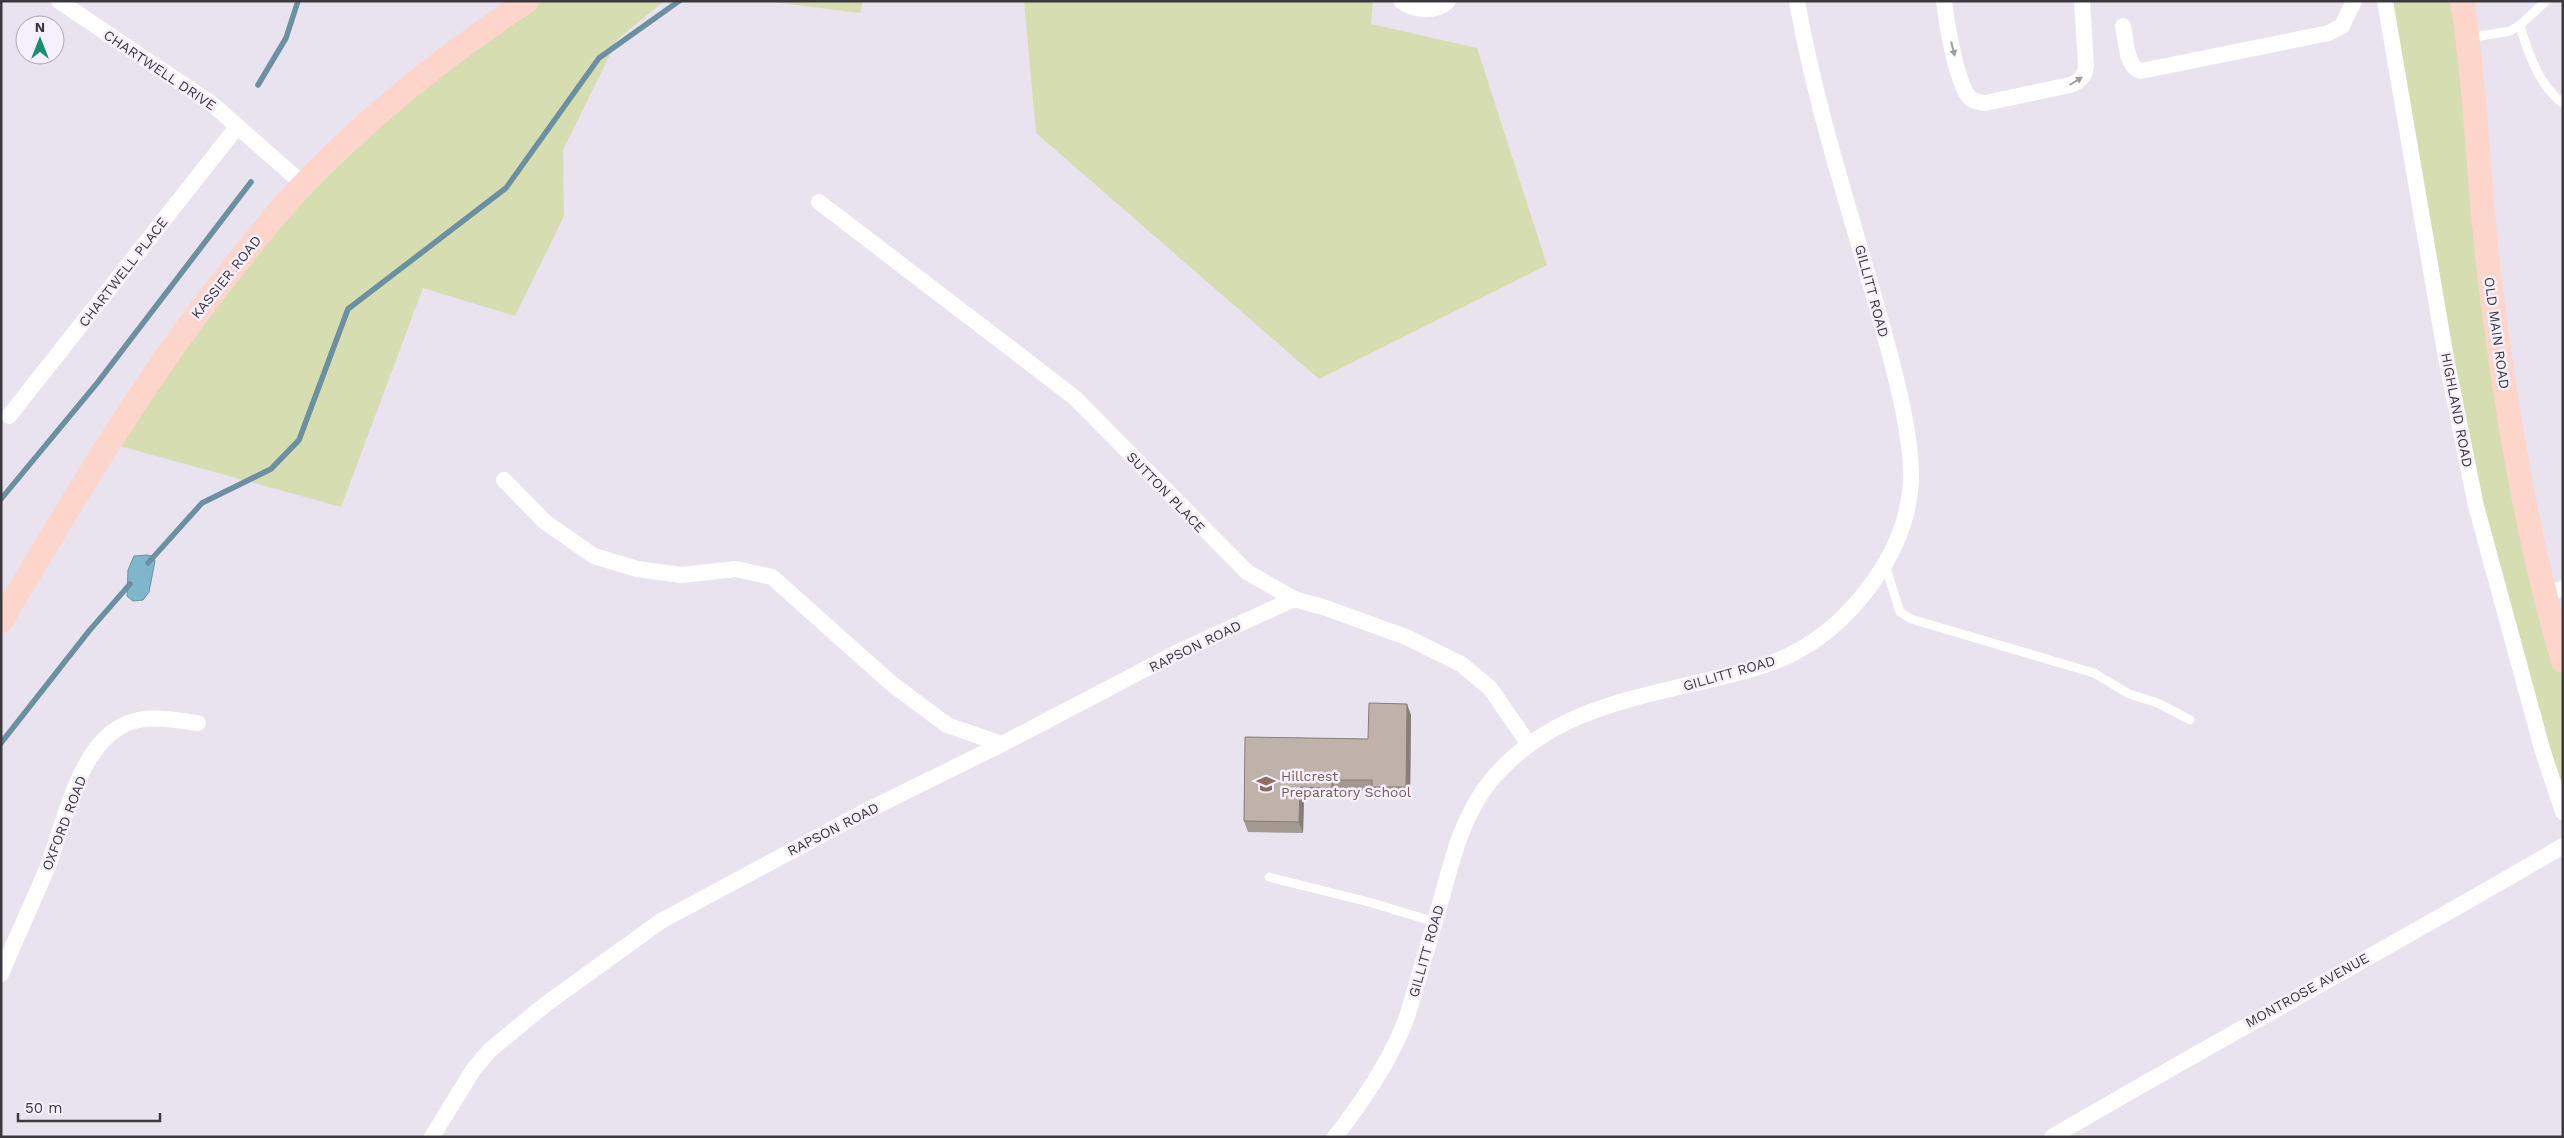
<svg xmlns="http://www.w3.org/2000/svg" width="2564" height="1138" viewBox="0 0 2564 1138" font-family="'Work Sans',sans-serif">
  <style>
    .green { fill: #d6ddb1 }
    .water { fill: #80b6cc; stroke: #6b90a1 }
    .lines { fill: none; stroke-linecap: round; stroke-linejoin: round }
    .stream { stroke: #6b90a1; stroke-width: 5.5 }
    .service { stroke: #fff; stroke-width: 9 }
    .minor { stroke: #fff; stroke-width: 16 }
    .secondary { stroke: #fed5ca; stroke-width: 24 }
    .wall { fill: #a49992 }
    .shaded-wall { fill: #867d77 }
    .building { fill: #bfb2aa; stroke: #867d77 }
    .oneway { fill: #9d9c9e }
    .labels { text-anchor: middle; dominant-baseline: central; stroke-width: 5; stroke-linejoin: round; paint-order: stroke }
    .street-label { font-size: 14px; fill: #3b393e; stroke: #f6effc }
    .education-label { font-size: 14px; fill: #785e54; stroke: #f6effc; text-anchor: start }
  </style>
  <rect width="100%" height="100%" fill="#e9e2ef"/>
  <!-- green -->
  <g class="green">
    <polygon points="527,1 664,1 617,40 563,150 564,216 515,316 423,288 341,507 109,443 303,184"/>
    <polygon points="765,1 863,1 860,13"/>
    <polygon points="1024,1 1373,1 1371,24 1477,48 1547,265 1319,379 1036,133"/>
    <polygon points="2385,1 2462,1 2488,263 2563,661 2563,812 2476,506"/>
  </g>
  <!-- water -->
  <polygon class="water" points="147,555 152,556 155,561 149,592 143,600 133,601 127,596 128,570 134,556"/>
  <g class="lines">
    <!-- stream -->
    <g class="stream">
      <polyline points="258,85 286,38 298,1"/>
      <polyline points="1,499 98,382 251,182"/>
      <polyline points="148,563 202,503 271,469 299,440 348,309 506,188 599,58 679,1"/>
      <polyline points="1,743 89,631 130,584"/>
    </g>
    <!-- service -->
    <g class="service">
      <path d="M2520,25C2527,51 2540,87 2563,103"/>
      <polyline points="2469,38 2510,31 2520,25 2546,1"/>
      <polyline points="1885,565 1900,612 1911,619 2094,673 2129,694 2158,703 2190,720"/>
      <polyline points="1269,877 1369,902 1435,922"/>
    </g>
    <!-- minor -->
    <g class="minor">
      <polyline points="59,1 212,104 303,184"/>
      <path d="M1401,1C1414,11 1435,13 1448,1"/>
      <path d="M1944,1C1946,20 1957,86 1970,98C1974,102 1979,102 1985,103L2070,85C2081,81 2085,76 2086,65L2082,1"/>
      <polyline points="2385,1 2446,358 2476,506 2543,752 2563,812"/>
      <path d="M2123,26C2126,39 2126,68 2141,71L2329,33L2342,26L2354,1"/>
      <polyline points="819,202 1074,397 1247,572 1294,599 1326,608 1406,637 1461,664 1490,688 1528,743"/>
      <polyline points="9,416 237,127"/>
      <polyline points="504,480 545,522 594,556 637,569 682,575 736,569 772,577 892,684 947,725 1002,744"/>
      <polyline points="2543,594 2563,589"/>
      <path d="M1,974C16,938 33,902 48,866C64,824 78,750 120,727C143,713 173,720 198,723"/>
      <polyline points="432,1137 473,1070 490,1050 546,1004 661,921 866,811 1002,744 1178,652 1294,599"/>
      <path d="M1335,1137C1364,1099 1390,1062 1407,1017C1418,980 1429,942 1440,904C1452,860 1462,815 1492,779C1550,711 1630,699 1713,679C1738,673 1764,667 1788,656C1823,639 1853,611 1875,579C1896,550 1908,520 1911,483C1913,432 1890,354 1876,304C1848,204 1815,104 1797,1"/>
      <path d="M2052,1137C2221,1038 2394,945 2563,846"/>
    </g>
    <!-- secondary -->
    <g class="secondary">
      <path d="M2462,1C2476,88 2478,177 2488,264C2504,398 2525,531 2563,661"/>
      <path d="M1,621C73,500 144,379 232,269C255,240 278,210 304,184C370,115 447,54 527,1"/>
    </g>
  </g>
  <!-- wall -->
  <polygon class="wall" points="1411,715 1410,798 1376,797 1373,791 1335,791 1335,798 1304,798 1303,833 1248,832 1244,821"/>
  <!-- shaded-wall -->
  <g class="shaded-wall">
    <polygon points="1407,704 1411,715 1410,798 1406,787"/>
    <polygon points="1332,780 1335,791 1335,798 1332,788"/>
    <polygon points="1300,787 1304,798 1303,833 1299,822"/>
  </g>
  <!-- building -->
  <polygon class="building" points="1369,703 1407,704 1406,787 1372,787 1372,780 1332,780 1332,788 1300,787 1299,822 1244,821 1245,737 1368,739"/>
  <!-- one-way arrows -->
  <defs><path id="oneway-solid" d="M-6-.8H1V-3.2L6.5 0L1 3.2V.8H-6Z" transform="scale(1.25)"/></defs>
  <g class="oneway">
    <use href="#oneway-solid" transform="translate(1953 49) rotate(75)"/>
    <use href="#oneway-solid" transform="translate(2076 81) rotate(-32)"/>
  </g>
  <!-- icons -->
  <defs>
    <g id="school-bare" transform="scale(1.5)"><path d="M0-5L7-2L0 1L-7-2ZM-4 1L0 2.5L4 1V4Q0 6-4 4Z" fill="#8d6e63" stroke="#f6effc" stroke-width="2.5" paint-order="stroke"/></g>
  </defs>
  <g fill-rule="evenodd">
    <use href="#school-bare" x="1266" y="784"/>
  </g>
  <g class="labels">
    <!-- street labels -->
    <g class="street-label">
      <text transform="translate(160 70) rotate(34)">CHARTWELL DRIVE</text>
      <text transform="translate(123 272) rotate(-52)">CHARTWELL PLACE</text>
      <text transform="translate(226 277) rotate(-51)">KASSIER ROAD</text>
      <text transform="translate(1872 291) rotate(75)">GILLITT ROAD</text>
      <text transform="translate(2497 333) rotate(82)">OLD MAIN ROAD</text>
      <text transform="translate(2457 410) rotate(79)">HIGHLAND ROAD</text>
      <text transform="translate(1166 492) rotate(46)">SUTTON PLACE</text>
      <text transform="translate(1195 646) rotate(-26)">RAPSON ROAD</text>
      <text transform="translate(1729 673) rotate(-16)">GILLITT ROAD</text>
      <text transform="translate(64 823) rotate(-69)">OXFORD ROAD</text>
      <text transform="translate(833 829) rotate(-27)">RAPSON ROAD</text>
      <text transform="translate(1426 951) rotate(-74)">GILLITT ROAD</text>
      <text transform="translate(2307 990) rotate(-29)">MONTROSE AVENUE</text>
    </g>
    <!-- education labels -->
    <g class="education-label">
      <text x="1281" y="776">Hillcrest<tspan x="1281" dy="16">Preparatory School</tspan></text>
    </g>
  </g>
  <!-- border -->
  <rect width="2564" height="1138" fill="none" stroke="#3b393e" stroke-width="5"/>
  <!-- north arrow -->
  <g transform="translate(40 40)"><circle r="24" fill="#f6effc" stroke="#aba6b0"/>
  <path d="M0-4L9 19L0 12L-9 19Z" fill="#168f73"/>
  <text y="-8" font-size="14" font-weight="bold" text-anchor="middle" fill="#3b393e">N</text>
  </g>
  <!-- scale -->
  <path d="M18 1113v8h142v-8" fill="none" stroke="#3b393e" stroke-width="2.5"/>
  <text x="25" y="1113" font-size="15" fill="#3b393e" stroke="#f6effc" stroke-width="4" paint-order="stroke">50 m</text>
</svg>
